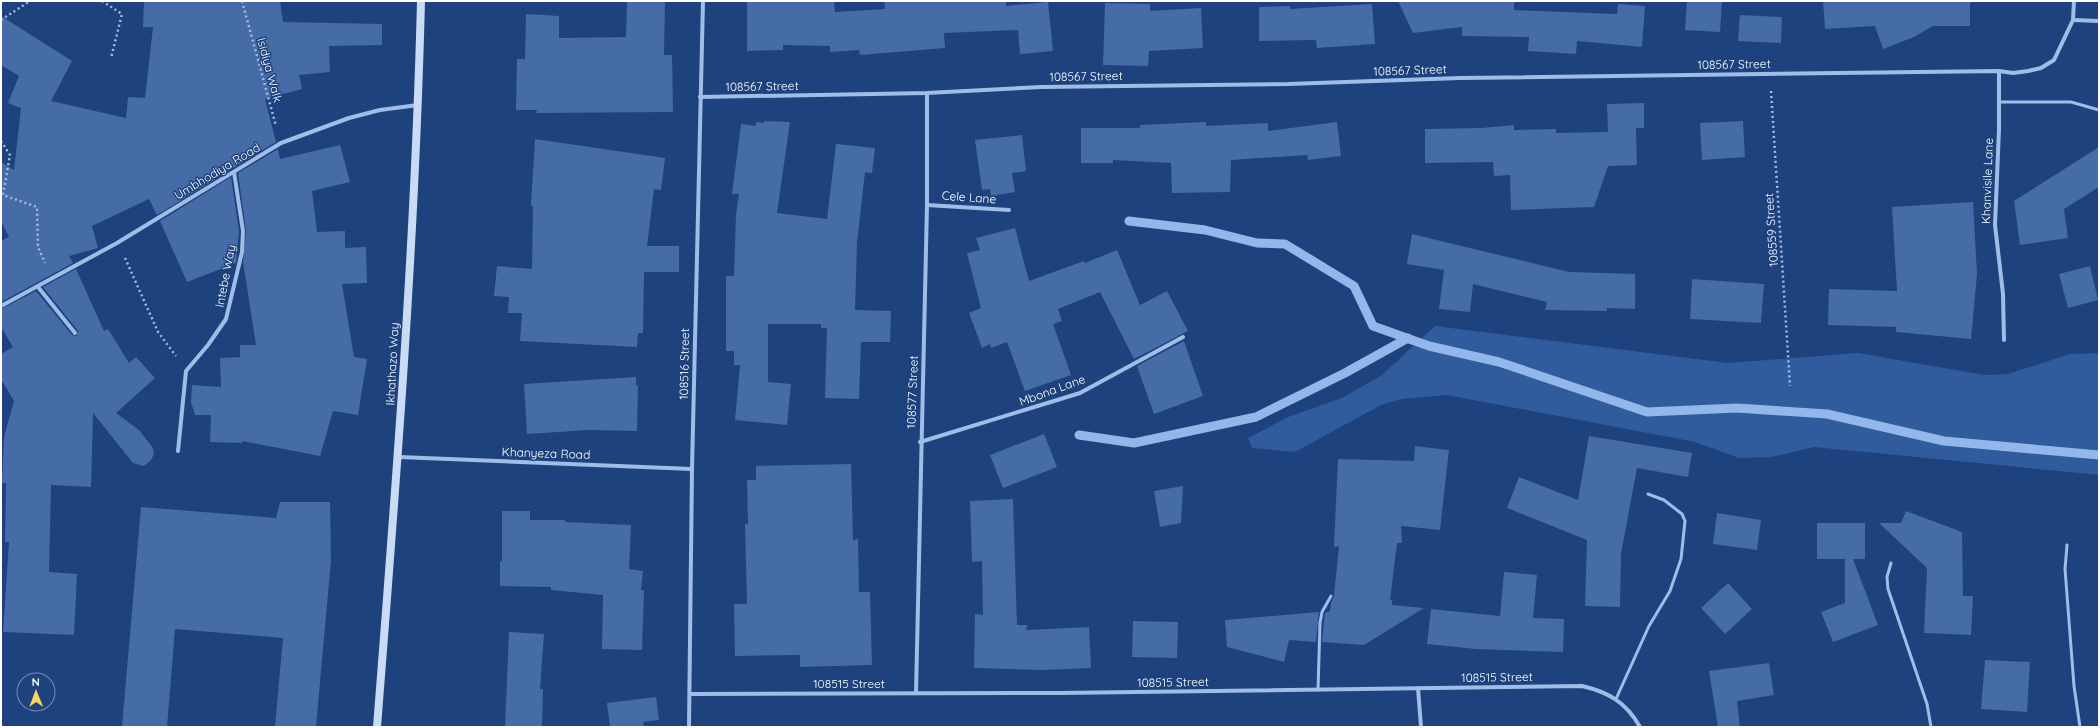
<svg xmlns="http://www.w3.org/2000/svg" width="2100" height="728" viewBox="0 0 2100 728" font-family="Quicksand,sans-serif">
  <style>
    .green { fill: #305b9c }
    .lines { fill: none; stroke-linecap: round; stroke-linejoin: round }
    .stream { stroke: #93b7ea; stroke-width: 9 }
    .building { fill: #456ca7 }
    .path { stroke: #a0bde8; stroke-width: 2.5; stroke-dasharray: 2 3; stroke-linecap: butt }
    .lane { stroke: #a0bde8; stroke-width: 3 }
    .street { stroke: #a0bde8; stroke-width: 4 }
    .secondary { stroke: #cadbf6; stroke-width: 8 }
    .labels { text-anchor: middle; dominant-baseline: central; stroke-width: 3; stroke-linejoin: round; paint-order: stroke }
    .street-label { font-size: 12px; fill: #fff; stroke: #1d427d }
  </style>
  <rect width="100%" height="100%" fill="#1d427d"/>
  <!-- green -->
  <polygon class="green" points="1435,326 1728,363 1858,353 1984,375 2008,374 2070,354 2099,353 2099,475 1814,447 1772,457 1739,458 1695,442 1447,395 1402,399 1381,405 1295,452 1252,448 1248,438 1288,417 1342,398 1382,375"/>
  <g class="lines">
    <!-- stream -->
    <g class="stream">
      <polyline points="1129,221 1205,230 1257,243 1285,244 1354,286 1373,326 1429,346 1499,362 1647,412 1737,408 1827,414 1944,441 2099,455"/>
      <polyline points="1079,435 1134,443 1256,417 1345,373 1408,338"/>
    </g>
  </g>
  <!-- building -->
  <g class="building">
    <polygon points="144,1 280,1 283,22 382,24 382,45 329,46 330,72 299,75 302,89 265,99 276,142 157,215 149,199 92,226 98,248 69,256 73,263 1,302 1,241 9,237 1,221 1,162 14,170 21,108 8,103 19,76 1,65 1,16 72,61 51,101 126,118 128,97 145,98 153,27 143,27"/>
    <polygon points="627,1 665,1 664,55 672,55 673,112 536,113 537,110 516,110 517,59 525,59 526,14 559,16 559,38 626,37"/>
    <polygon points="747,1 834,1 835,12 885,9 884,1 1006,1 1006,6 1048,2 1053,51 1020,54 1018,30 944,33 945,48 860,55 859,50 830,52 830,46 783,45 783,50 747,51"/>
    <polygon points="1398,1 1514,1 1514,10 1617,14 1618,4 1645,6 1642,47 1577,41 1576,54 1528,51 1529,37 1462,36 1462,27 1413,33"/>
    <polygon points="1687,1 1722,1 1720,32 1685,30"/>
    <polygon points="1823,1 1970,1 1970,26 1933,26 1914,37 1883,49 1875,26 1825,29"/>
    <polygon points="1105,3 1150,4 1150,11 1201,8 1203,48 1149,51 1148,66 1103,65"/>
    <polygon points="1372,4 1375,44 1317,48 1316,40 1259,41 1259,7 1290,6 1290,9"/>
    <polygon points="1740,15 1782,17 1781,43 1738,41"/>
    <polygon points="1644,103 1644,128 1636,128 1637,165 1608,166 1594,207 1511,210 1510,175 1494,176 1493,162 1425,163 1425,129 1482,128 1514,125 1514,130 1556,129 1556,133 1608,132 1607,104"/>
    <polygon points="764,121 790,122 777,213 827,219 836,144 875,148 872,173 865,172 857,243 855,310 891,311 890,342 861,342 859,399 825,398 827,328 821,328 821,324 768,324 768,382 791,384 787,425 735,420 740,365 734,365 734,351 726,351 726,276 734,276 736,214 739,194 732,194 741,124 756,126 756,122 764,123"/>
    <polygon points="1743,121 1745,157 1702,160 1700,123"/>
    <polygon points="1206,122 1206,126 1268,123 1268,131 1337,122 1341,156 1308,160 1307,155 1231,160 1230,192 1172,193 1171,163 1113,160 1113,163 1081,163 1081,128 1140,128 1140,125"/>
    <polygon points="1022,135 1026,171 1012,173 1015,192 991,196 990,189 982,190 975,140"/>
    <polygon points="535,139 665,158 661,190 654,189 647,246 679,246 679,272 644,272 643,333 638,333 637,347 520,341 522,313 508,313 509,297 494,296 497,266 532,269 533,206 531,206"/>
    <polygon points="340,145 350,182 312,191 317,232 345,231 345,248 366,247 367,283 342,284 354,357 367,359 358,415 333,411 320,456 242,441 242,443 210,442 211,415 195,415 191,402 192,385 221,387 220,358 240,357 240,345 256,345 243,262 246,231 238,173 278,149 280,159"/>
    <polygon points="2099,147 2099,187 2064,209 2068,238 2020,245 2014,201"/>
    <polygon points="231,177 239,231 236,263 187,282 160,221"/>
    <polygon points="1973,202 1977,274 1971,339 1896,332 1896,327 1828,325 1829,289 1897,291 1892,207"/>
    <polygon points="1015,228 1029,281 1084,261 1085,263 1117,250 1140,305 1167,291 1188,331 1134,359 1100,292 1058,309 1062,321 1053,324 1071,375 1025,391 1007,342 991,348 990,344 982,348 969,313 981,308 967,253 980,250 976,238"/>
    <polygon points="1412,234 1569,272 1635,274 1635,309 1607,308 1607,311 1545,310 1547,302 1473,284 1470,312 1439,309 1444,270 1407,264"/>
    <polygon points="2090,266 2098,300 2068,308 2059,274"/>
    <polygon points="76,269 104,331 108,329 129,363 136,357 155,378 116,413 139,430 153,448 154,454 151,460 144,466 133,463 93,413 91,487 51,485 49,572 77,574 74,635 3,632 9,542 5,542 6,483 2,483 4,437 14,401 1,379 1,354 13,347 1,327 1,309 36,291 72,335 77,336 78,331 43,287"/>
    <polygon points="1692,279 1764,284 1761,323 1690,319"/>
    <polygon points="1184,341 1203,396 1154,414 1137,366"/>
    <polygon points="636,377 636,385 638,385 637,431 589,430 527,434 524,384"/>
    <polygon points="1044,434 1057,467 1003,488 990,455"/>
    <polygon points="1589,436 1692,453 1688,477 1637,468 1621,554 1620,607 1585,606 1587,540 1507,508 1519,477 1578,500"/>
    <polygon points="1415,446 1449,450 1440,530 1401,526 1402,543 1397,543 1390,600 1392,600 1392,605 1424,608 1364,645 1322,642 1325,613 1330,611 1331,603 1334,596 1339,546 1334,547 1338,459 1414,461"/>
    <polygon points="851,464 853,540 858,539 859,592 870,592 872,665 800,667 800,655 735,656 734,604 747,604 745,524 748,524 747,480 756,480 756,466"/>
    <polygon points="1183,486 1181,523 1160,527 1154,491"/>
    <polygon points="1013,499 1017,625 1027,625 1026,630 1089,627 1091,668 1042,670 974,668 975,614 983,615 982,561 972,562 970,501"/>
    <polygon points="280,502 330,502 331,560 316,727 275,727 283,638 175,629 167,727 122,727 141,507 276,518"/>
    <polygon points="502,511 530,511 530,520 565,520 565,522 631,525 629,569 643,571 641,590 644,590 642,650 602,649 603,595 551,590 551,587 500,586 500,561 502,561"/>
    <polygon points="1906,511 1962,532 1963,596 1973,596 1971,635 1924,633 1927,568 1879,523 1901,523"/>
    <polygon points="1717,513 1761,520 1757,550 1713,544"/>
    <polygon points="1817,523 1865,523 1865,559 1853,559 1878,625 1833,642 1821,612 1845,603 1845,559 1817,559"/>
    <polygon points="1504,572 1537,575 1533,618 1564,619 1563,652 1476,649 1427,644 1431,609 1500,616"/>
    <polygon points="1728,583 1752,609 1725,634 1701,608"/>
    <polygon points="1319,612 1316,642 1289,640 1284,662 1227,647 1225,620"/>
    <polygon points="1133,621 1178,622 1177,658 1132,657"/>
    <polygon points="509,632 544,634 540,689 543,689 542,727 505,727"/>
    <polygon points="1985,660 2030,662 2027,712 1981,709"/>
    <polygon points="1769,663 1774,695 1737,701 1740,727 1718,727 1709,671"/>
    <polygon points="656,697 659,720 643,722 644,727 610,727 607,703"/>
  </g>
  <g class="lines">
    <!-- path -->
    <g class="path">
      <polyline points="102,1 122,14 111,58"/>
      <polyline points="242,1 276,126"/>
      <polyline points="1,20 30,1"/>
      <polyline points="1771,91 1790,386"/>
      <polyline points="1,141 10,155 3,195 37,207 38,247 45,263"/>
      <polyline points="125,258 158,332 176,356"/>
    </g>
    <!-- lane -->
    <g class="lane">
      <polyline points="1999,102 2071,102 2099,110"/>
      <polyline points="2067,545 2065,569 2074,686 2080,727"/>
      <polyline points="1891,563 1887,577 1888,589 1927,704 1931,727"/>
      <polyline points="1318,690 1320,623 1322,612 1331,596"/>
      <polyline points="1616,699 1649,626 1670,591 1681,559 1685,521 1682,514 1664,500 1648,494"/>
    </g>
    <!-- street -->
    <g class="street">
      <polyline points="2073,20 2099,21"/>
      <polyline points="1999,71 1999,129 1995,225 2003,294 2004,340"/>
      <polyline points="700,97 927,93 1041,87 1288,84 1460,78 1999,71 2013,73 2028,71 2041,68 2054,60 2073,20 2074,1"/>
      <polyline points="927,205 1009,210"/>
      <polyline points="38,287 75,333"/>
      <polyline points="1,306 117,243 281,143 349,118 380,110 418,105"/>
      <polyline points="920,442 1080,393 1183,337"/>
      <polyline points="178,451 186,371 208,345 226,319 242,252 243,231 234,172"/>
      <polyline points="399,457 692,469"/>
      <polyline points="1418,688 1421,727"/>
      <polyline points="916,693 927,205 927,93"/>
      <path d="M690,694L1059,693L1582,686C1608,692 1626,702 1640,727"/>
      <polyline points="689,727 692,469 703,1"/>
    </g>
    <!-- secondary -->
    <path class="secondary" d="M377,727C396,485 415,243 421,1"/>
  </g>
  <g class="labels">
    <!-- street labels -->
    <g class="street-label">
      <text transform="translate(1734 64) rotate(-1)">108567 Street</text>
      <text transform="translate(270 70) rotate(75)">Isidiya Walk</text>
      <text transform="translate(1410 70) rotate(-2)">108567 Street</text>
      <text transform="translate(1086 76) rotate(-1)">108567 Street</text>
      <text transform="translate(762 86) rotate(-1)">108567 Street</text>
      <text transform="translate(217 171) rotate(-31)">Umbhodiya Road</text>
      <text transform="translate(1987 181) rotate(-88)">Khanvisile Lane</text>
      <text transform="translate(969 197) rotate(4)">Cele Lane</text>
      <text transform="translate(1771 230) rotate(-94)">108559 Street</text>
      <text transform="translate(225 276) rotate(-79)">Intebe Way</text>
      <text transform="translate(392 364) rotate(-87)">Ikhathazo Way</text>
      <text transform="translate(684 364) rotate(-89)">108516 Street</text>
      <text transform="translate(1052 390) rotate(-20)">Mbona Lane</text>
      <text transform="translate(912 392) rotate(-88)">108577 Street</text>
      <text transform="translate(546 453) rotate(2)">Khanyeza Road</text>
      <text transform="translate(1497 677) rotate(-1)">108515 Street</text>
      <text transform="translate(1173 682) rotate(-1)">108515 Street</text>
      <text x="849" y="683">108515 Street</text>
    </g>
  </g>
  <!-- border -->
  <rect width="2100" height="728" fill="none" stroke="#ffffff" stroke-width="4"/>
  <!-- north arrow -->
  <g transform="translate(36 692) rotate(359)"><circle r="19" fill="#1d427d" stroke="#778eb1"/>
  <path d="M0-3L7 15L0 10L-7 15Z" fill="#f8d35e"/>
  <text y="-6" font-size="11" font-weight="bold" text-anchor="middle" fill="#ffffff">N</text>
  </g>
</svg>
